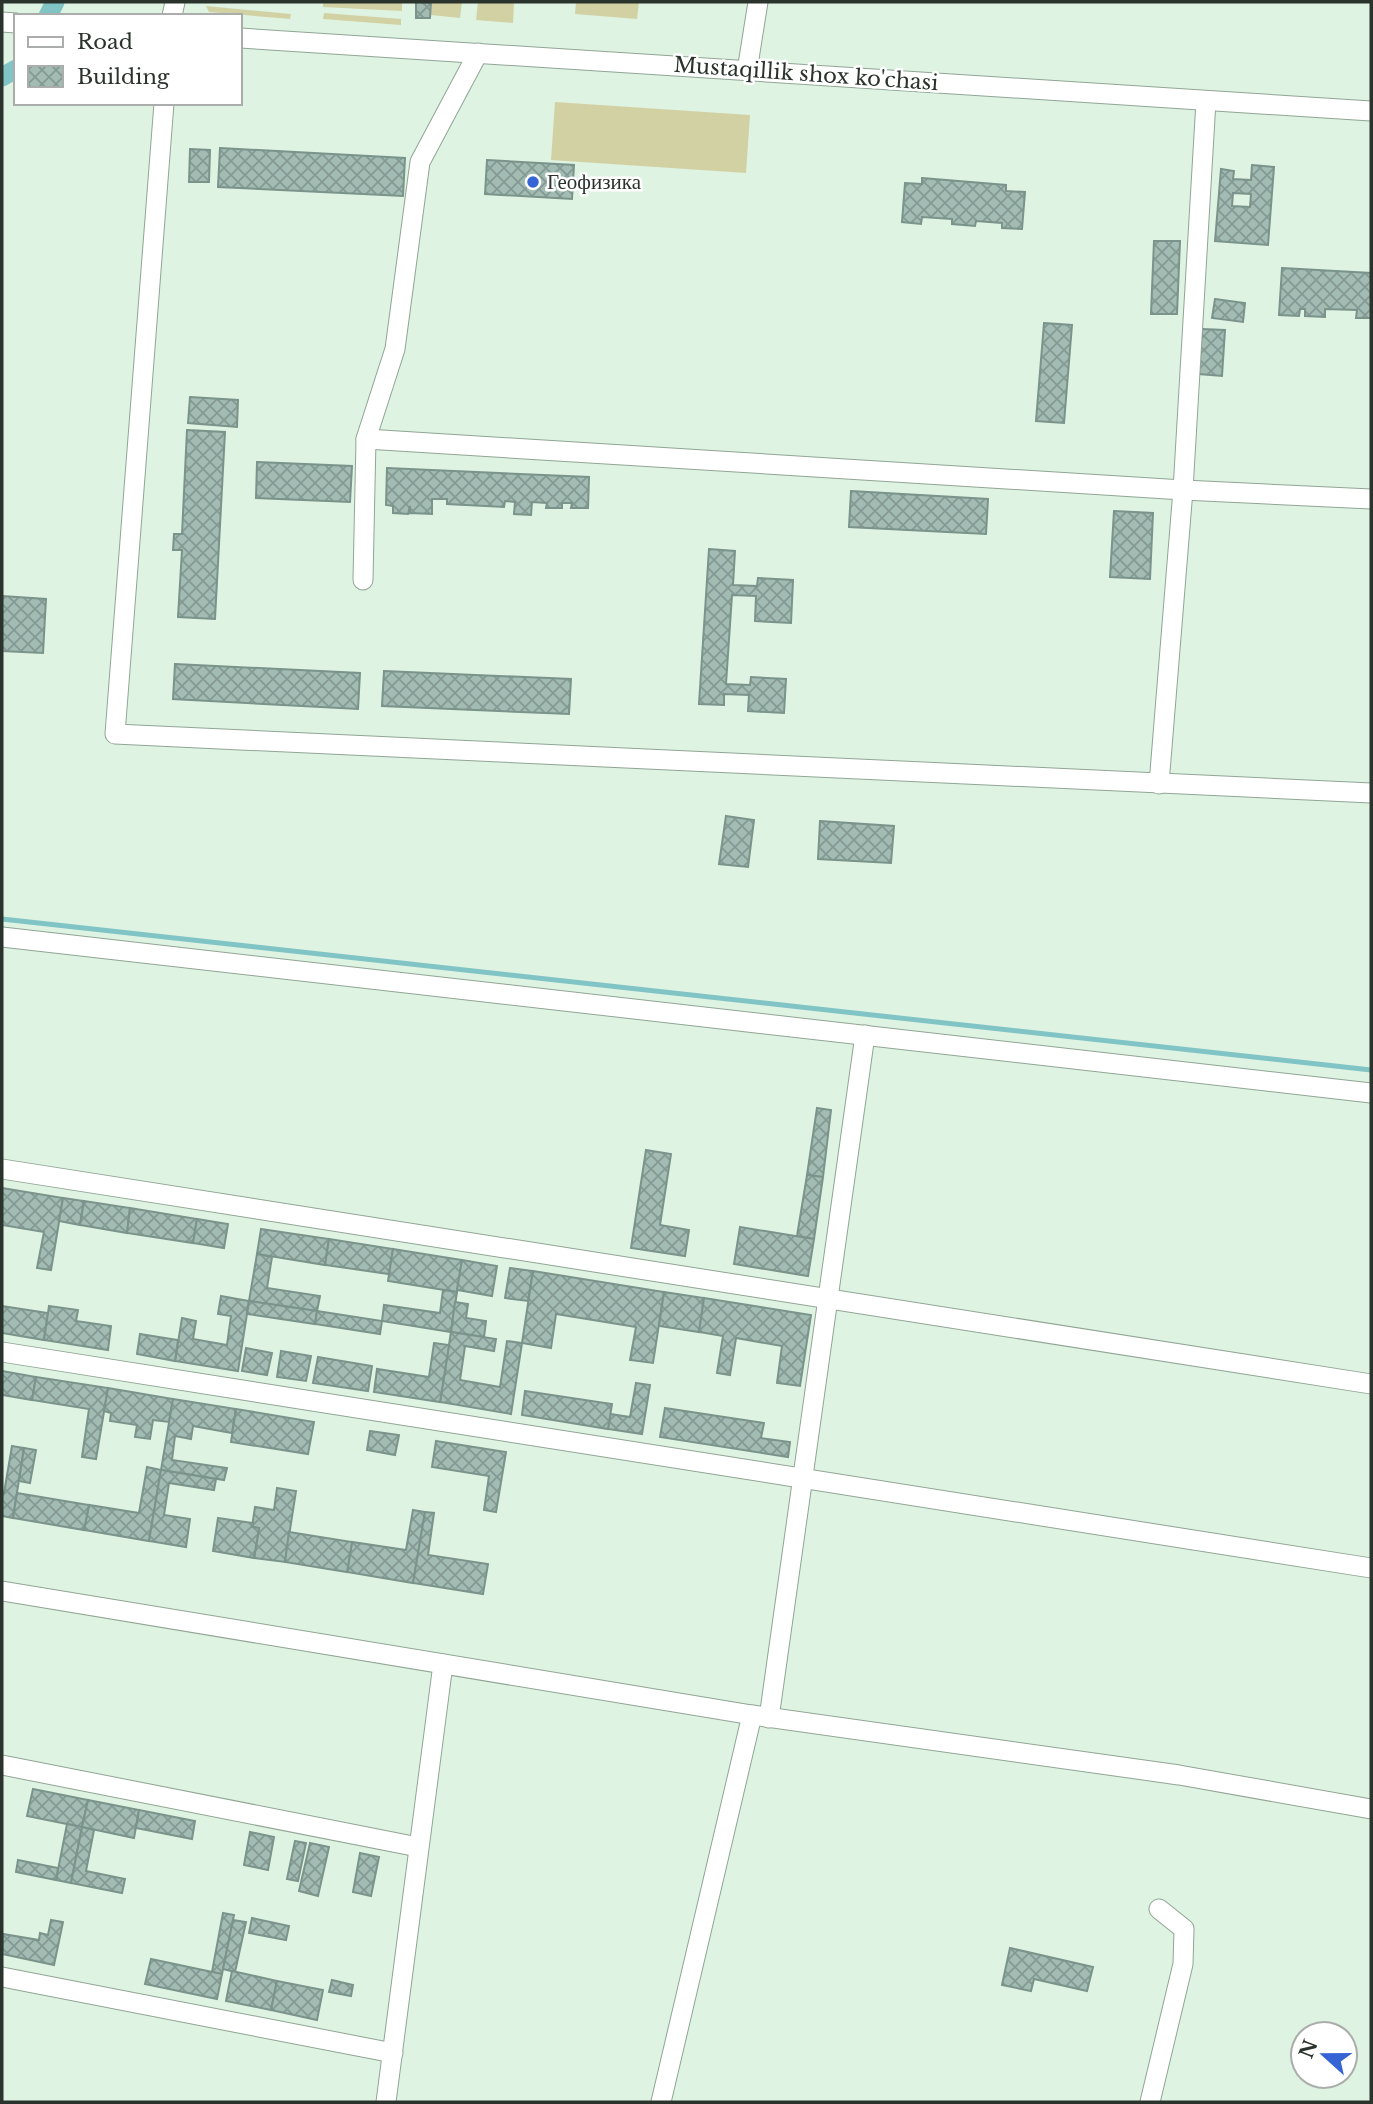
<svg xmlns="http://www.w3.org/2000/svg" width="1373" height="2104" viewBox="0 0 1373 2104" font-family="'Libre Baskerville',serif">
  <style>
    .grass { fill: #d2d1a4 }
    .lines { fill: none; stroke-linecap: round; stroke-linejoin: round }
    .stream { stroke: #80c4c5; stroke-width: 5 }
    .canal { stroke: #80c4c5; stroke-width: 19 }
    .building { fill: url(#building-cross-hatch); stroke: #7a938b; stroke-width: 2; fill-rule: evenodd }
    .minor-casing { stroke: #91a595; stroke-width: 21 }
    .minor { stroke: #fff; stroke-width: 19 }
    .poi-dot { fill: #3664d4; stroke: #fff; stroke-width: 2.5 }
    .labels { text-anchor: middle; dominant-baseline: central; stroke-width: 5; stroke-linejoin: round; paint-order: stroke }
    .street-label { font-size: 21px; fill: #2b332d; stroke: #fff }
    .poi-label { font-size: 21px; fill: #2b332d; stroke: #fff; text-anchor: start }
  </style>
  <defs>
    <pattern id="building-cross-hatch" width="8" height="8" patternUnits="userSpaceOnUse" patternTransform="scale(1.75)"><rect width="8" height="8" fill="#a2bcb4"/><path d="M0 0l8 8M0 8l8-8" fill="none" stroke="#849993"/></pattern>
  </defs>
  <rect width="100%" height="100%" fill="#def3e2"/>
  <!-- grass -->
  <g class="grass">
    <polygon points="323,2 402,2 402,11 323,7"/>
    <polygon points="432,2 462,2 460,18 431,15"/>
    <polygon points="478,2 514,2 513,23 476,20"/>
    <polygon points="576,2 639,2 637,19 575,14"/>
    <polygon points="206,6 291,14 290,19 209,12"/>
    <polygon points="324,13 401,19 401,25 323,19"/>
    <polygon points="555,102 750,115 746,173 551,160"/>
  </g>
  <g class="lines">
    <!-- stream -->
    <polyline class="stream" points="2,919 1371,1070"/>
    <!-- canal -->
    <g class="canal">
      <polyline points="48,16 55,2"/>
      <polyline points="2,77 16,69"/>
    </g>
  </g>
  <!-- building -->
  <g class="building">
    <polygon points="416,2 431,3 430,18 416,18"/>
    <polygon points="220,148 405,158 403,196 218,187"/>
    <polygon points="190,149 210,150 209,182 189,182"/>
    <polygon points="487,160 574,165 572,199 485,194"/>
    <path d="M1252,165L1274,167L1268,245L1215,241L1221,169L1234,171L1233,179L1251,180ZM1233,193L1251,194L1250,207L1232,206Z"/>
    <polygon points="922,178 1006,185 1006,191 1025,192 1022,229 1002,228 1002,223 976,221 975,226 952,224 952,219 922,217 921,224 902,222 905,183 922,184"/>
    <polygon points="1154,241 1180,241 1177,314 1151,314"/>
    <polygon points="1282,268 1371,273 1371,318 1356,318 1357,310 1325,309 1325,317 1305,316 1305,309 1300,309 1299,316 1279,315"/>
    <polygon points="1215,299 1245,303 1243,322 1212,318"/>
    <polygon points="1044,323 1072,325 1064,423 1036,421"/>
    <polygon points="1202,329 1225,330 1222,376 1199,374"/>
    <polygon points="190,397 238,400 237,427 188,423"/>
    <polygon points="187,430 225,432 215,619 178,617 182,550 173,550 174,534 182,534"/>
    <polygon points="257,462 352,466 350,502 256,498"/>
    <polygon points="387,468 589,477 588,508 571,508 572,503 562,503 562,508 546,508 547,503 532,502 531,515 514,514 515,502 505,501 504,507 447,504 447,499 432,499 432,514 410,513 410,506 408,514 393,513 393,506 386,505"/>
    <polygon points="851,491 988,499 986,534 849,527"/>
    <polygon points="1114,511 1153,513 1150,579 1110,577"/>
    <polygon points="709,549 735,551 733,585 757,586 758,578 793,580 791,623 755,621 756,596 732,595 726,684 750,685 751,677 786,679 784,713 748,711 749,695 724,694 724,705 699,704"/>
    <polygon points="2,596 46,599 43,653 2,651"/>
    <polygon points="175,664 360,673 358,709 173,699"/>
    <polygon points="384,671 571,679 569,714 382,706"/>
    <polygon points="726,816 754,820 748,867 719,864"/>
    <polygon points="820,821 894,826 891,863 818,859"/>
    <polygon points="817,1108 831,1110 823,1177 807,1175"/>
    <polygon points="646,1150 671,1154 660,1225 689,1230 685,1256 631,1248"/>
    <polygon points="807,1175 823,1177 814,1239 797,1236"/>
    <polygon points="2,1188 63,1198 51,1270 37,1268 44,1232 2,1225"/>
    <polygon points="63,1198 84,1201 80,1225 59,1221"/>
    <polygon points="84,1201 130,1208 127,1233 80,1225"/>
    <polygon points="130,1208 197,1219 193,1243 127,1233"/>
    <polygon points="197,1219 228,1224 224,1248 193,1243"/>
    <polygon points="740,1227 814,1239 808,1276 734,1264"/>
    <polygon points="261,1229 329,1239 325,1265 257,1254"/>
    <polygon points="329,1239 393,1249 389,1274 325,1265"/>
    <polygon points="393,1249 462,1260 457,1292 388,1281"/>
    <polygon points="257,1254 272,1257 267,1288 320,1296 317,1311 249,1301"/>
    <polygon points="462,1260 497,1266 492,1296 457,1290"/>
    <polygon points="510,1268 533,1271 528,1301 505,1298"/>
    <polygon points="533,1271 664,1292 653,1363 630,1360 636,1327 556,1314 551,1348 522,1343"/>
    <polygon points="443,1290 457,1292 451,1332 382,1321 384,1305 440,1313"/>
    <polygon points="664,1292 704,1298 699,1332 659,1326"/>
    <polygon points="221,1296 249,1301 238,1371 175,1361 182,1318 196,1321 193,1339 227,1345 231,1316 218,1314"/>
    <polygon points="704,1298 811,1315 800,1386 777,1383 782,1346 736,1338 730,1375 717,1373 723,1336 699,1332"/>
    <polygon points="249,1301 317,1311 315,1324 247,1314"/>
    <polygon points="455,1302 468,1304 466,1318 486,1321 484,1337 451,1332"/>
    <polygon points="2,1306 48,1313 44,1340 2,1333"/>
    <polygon points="49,1306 78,1310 76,1321 111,1326 108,1350 44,1340"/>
    <polygon points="317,1311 382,1321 380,1334 315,1324"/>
    <polygon points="451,1332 496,1339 494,1351 465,1346 460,1380 500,1387 507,1341 522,1343 511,1414 440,1402"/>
    <polygon points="140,1334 178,1340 175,1361 137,1354"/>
    <polygon points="434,1343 449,1345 440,1402 374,1392 377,1369 429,1377"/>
    <polygon points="246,1348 272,1353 267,1375 242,1371"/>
    <polygon points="281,1351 311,1356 306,1381 277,1377"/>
    <polygon points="318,1357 372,1366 368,1391 313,1383"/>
    <polygon points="2,1371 36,1377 32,1400 2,1395"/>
    <polygon points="36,1377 108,1388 96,1459 82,1457 89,1409 32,1400"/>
    <polygon points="636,1383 650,1385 642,1434 608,1429 610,1414 630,1417"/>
    <polygon points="108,1388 173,1399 169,1422 153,1420 150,1439 135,1437 137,1425 110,1421 111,1413 104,1411"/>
    <polygon points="525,1391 612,1404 608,1429 522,1415"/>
    <polygon points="173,1399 236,1409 232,1433 193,1426 191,1439 175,1436 172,1460 227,1468 224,1480 161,1470"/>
    <polygon points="665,1408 764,1423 761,1438 790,1442 788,1457 660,1437"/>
    <polygon points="236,1409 314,1422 308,1454 231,1442"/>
    <polygon points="370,1431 399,1435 395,1455 367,1450"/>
    <polygon points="436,1441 506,1452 496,1512 484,1510 489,1476 432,1467"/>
    <polygon points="12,1446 24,1448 13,1518 2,1516 2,1492 4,1493"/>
    <polygon points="24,1448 36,1450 30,1483 19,1481"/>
    <polygon points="147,1467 161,1470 149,1541 84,1530 89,1505 139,1513"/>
    <polygon points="161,1470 216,1479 214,1490 169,1483 164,1515 190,1519 186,1547 149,1541"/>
    <polygon points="277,1488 296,1491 285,1562 254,1558 259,1528 252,1527 255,1507 274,1510"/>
    <polygon points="17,1493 89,1505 84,1530 13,1518"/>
    <polygon points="413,1510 425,1512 413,1583 347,1572 352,1542 406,1550"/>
    <polygon points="425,1512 434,1513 428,1555 488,1564 483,1594 413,1583"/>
    <polygon points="218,1518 253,1523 252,1527 259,1528 254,1558 213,1551"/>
    <polygon points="289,1532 352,1542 347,1572 285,1562"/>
    <polygon points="33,1789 88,1800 82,1827 27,1816"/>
    <polygon points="88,1800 139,1810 134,1838 82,1827"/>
    <polygon points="139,1810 195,1821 192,1839 136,1828"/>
    <polygon points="67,1824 82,1827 71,1883 56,1880"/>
    <polygon points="82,1827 94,1830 86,1871 125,1879 122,1893 71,1883"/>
    <polygon points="250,1832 274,1837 268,1870 244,1865"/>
    <polygon points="295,1841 306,1843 298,1881 287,1879"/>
    <polygon points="310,1843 329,1847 318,1896 299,1891"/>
    <polygon points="360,1853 379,1857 371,1896 353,1892"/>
    <polygon points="18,1860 58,1868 56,1880 16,1872"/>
    <polygon points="223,1913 234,1915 222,1974 212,1972"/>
    <polygon points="252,1918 289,1926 286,1940 249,1933"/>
    <polygon points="51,1920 63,1922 54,1965 2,1954 3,1934 39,1940 40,1933 48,1935"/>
    <polygon points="233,1920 246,1922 235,1972 223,1969"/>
    <polygon points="1010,1948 1093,1967 1087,1991 1034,1979 1031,1991 1002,1985"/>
    <polygon points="151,1959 222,1974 217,1999 145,1984"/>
    <polygon points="232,1971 277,1981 271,2010 226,2001"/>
    <polygon points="332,1980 353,1985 351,1996 329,1992"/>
    <polygon points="277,1981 323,1990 317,2020 271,2010"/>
  </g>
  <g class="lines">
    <!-- minor casing -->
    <g class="minor-casing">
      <g id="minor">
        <polyline points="172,16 175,2"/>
        <polyline points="2,22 16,23"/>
        <polyline points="240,38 1371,111"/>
        <polyline points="747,71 758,2"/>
        <polyline points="164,103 115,734 1371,793"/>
        <polyline points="366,439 1183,490 1371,499"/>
        <polyline points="363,580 366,439 395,349 420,162 478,53"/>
        <polyline points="1159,784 1183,490 1206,101"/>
        <polyline points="2,937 1371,1093"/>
        <polyline points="2,1169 1371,1384"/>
        <polyline points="2,1352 1371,1568"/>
        <polyline points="2,1591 752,1715 1179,1775 1371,1809"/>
        <polyline points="769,1718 865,1035"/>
        <polyline points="2,1765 418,1847"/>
        <polyline points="2,1977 393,2053"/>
        <polyline points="386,2102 443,1664"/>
        <polyline points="661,2102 752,1715"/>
        <polyline points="1150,2102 1183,1964 1184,1929 1159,1909"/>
      </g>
    </g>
    <!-- minor -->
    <use href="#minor" class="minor"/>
  </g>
  <!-- markers -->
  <circle class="poi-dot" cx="533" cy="182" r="7"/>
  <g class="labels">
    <!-- street labels -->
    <g class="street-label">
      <text transform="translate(806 74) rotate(4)">Mustaqillik shox ko'chasi</text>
    </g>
    <!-- poi labels -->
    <g class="poi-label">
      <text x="547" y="182">Геофизика</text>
    </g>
  </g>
  <!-- border -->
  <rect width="1373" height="2104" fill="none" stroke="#2b332d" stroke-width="7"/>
  <!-- legend -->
  <rect x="14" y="14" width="228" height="91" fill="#ffffff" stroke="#aaadab" stroke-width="2"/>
  <rect x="28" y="37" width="35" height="10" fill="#ffffff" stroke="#aaadab" stroke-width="2"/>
  <text x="77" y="49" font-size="21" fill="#2b332d">Road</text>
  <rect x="28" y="66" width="35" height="21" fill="url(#building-cross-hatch)" stroke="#aaadab" stroke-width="2"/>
  <text x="77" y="84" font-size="21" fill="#2b332d">Building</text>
  <!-- north arrow -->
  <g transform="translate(1324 2055) rotate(291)"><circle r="33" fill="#ffffff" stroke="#aaadab" stroke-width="2"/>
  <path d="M0-5L12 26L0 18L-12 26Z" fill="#3664d4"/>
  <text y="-10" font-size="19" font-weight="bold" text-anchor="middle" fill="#2b332d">N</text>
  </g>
</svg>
